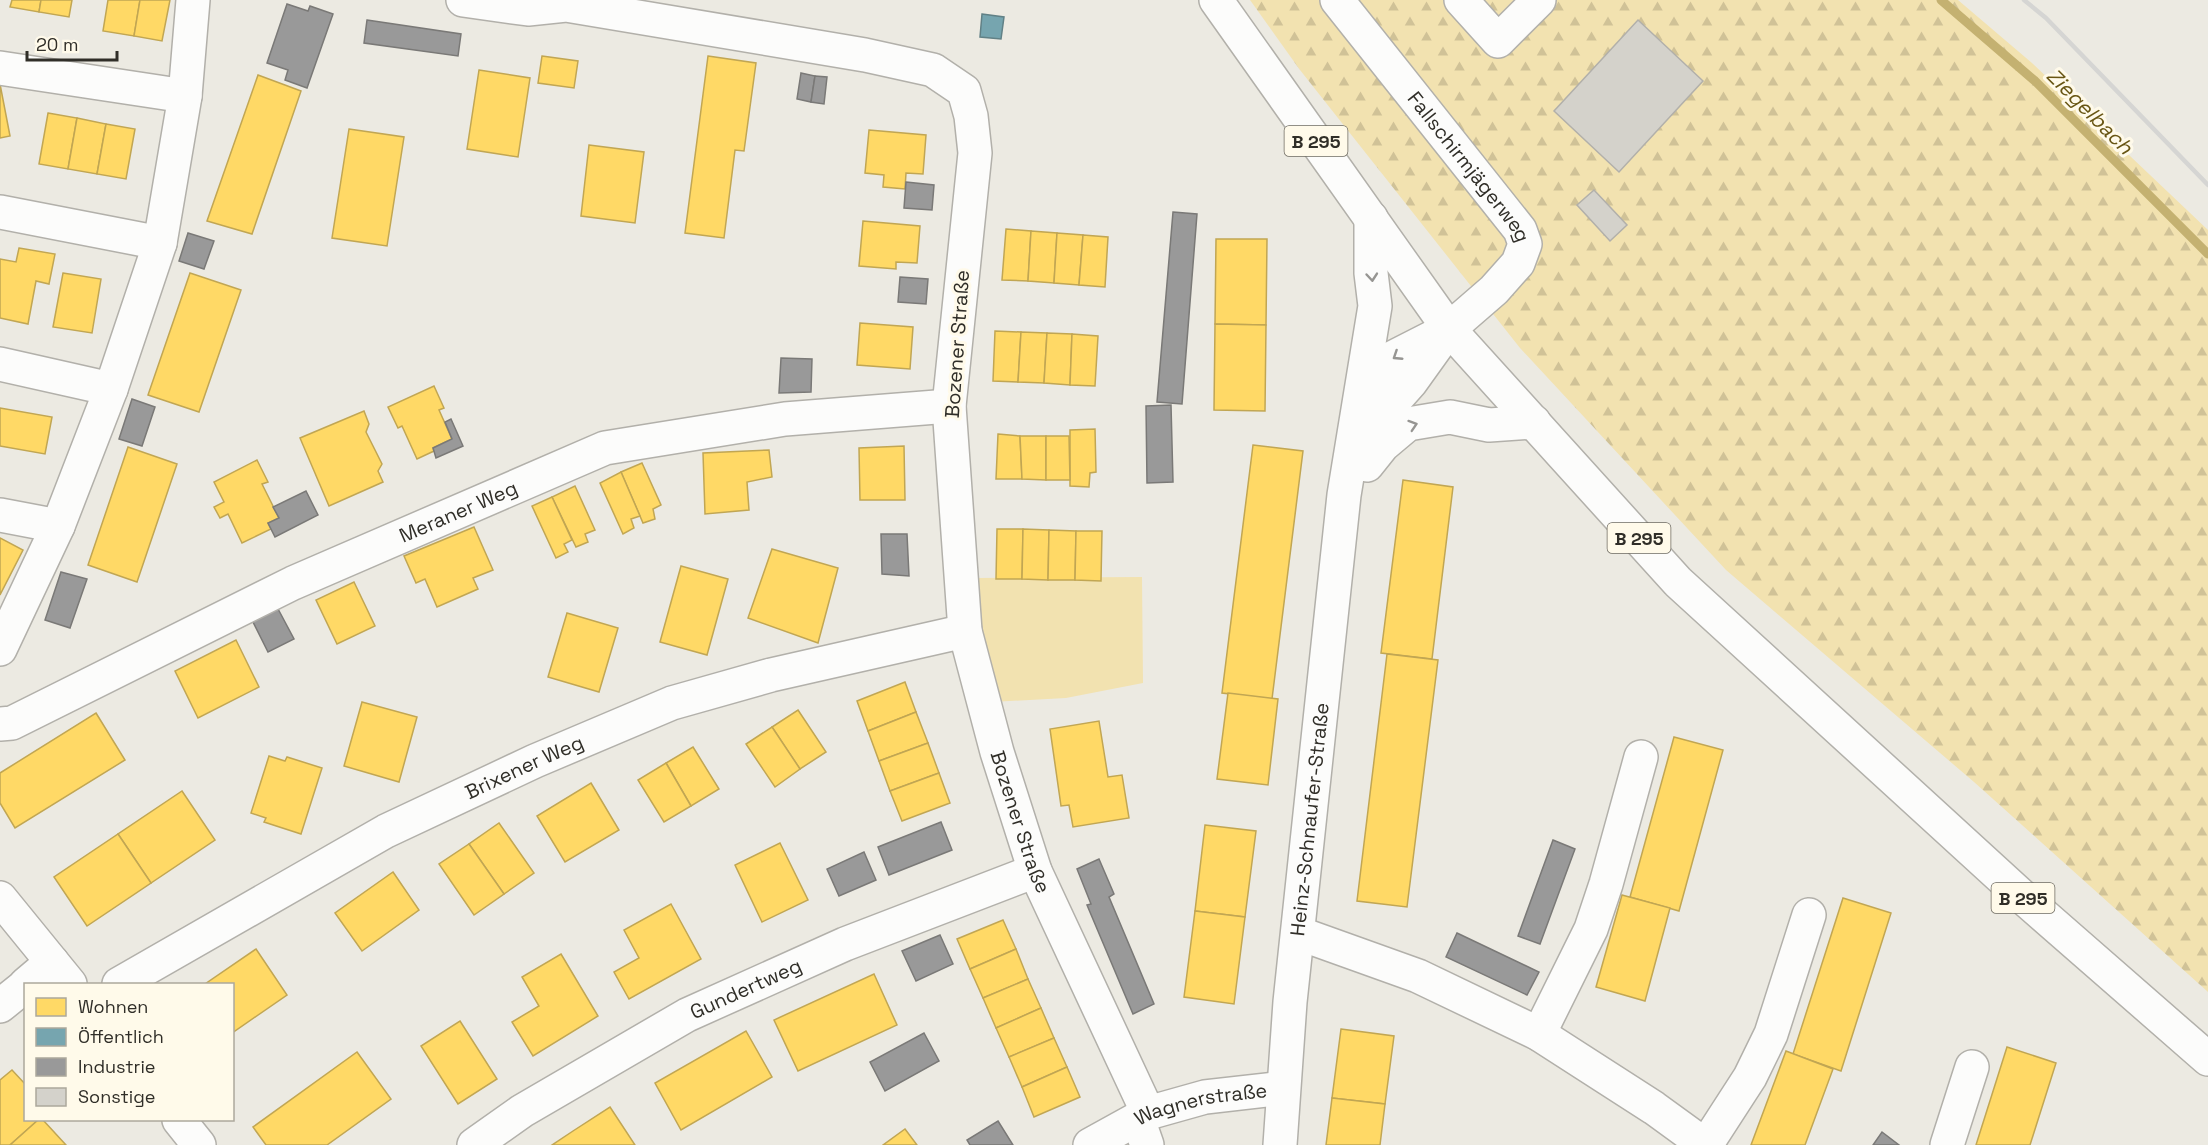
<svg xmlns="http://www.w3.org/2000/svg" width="2208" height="1145" viewBox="0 0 2208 1145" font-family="'Space Grotesk',sans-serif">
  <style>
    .grass { fill: #f2e2b0 }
    .forest { fill: url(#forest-firs) }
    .homes { fill: #ffd966; stroke: #c1a653; stroke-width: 1.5 }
    .public { fill: #76a5af; stroke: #618186; stroke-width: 1.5 }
    .industry { fill: #999; stroke: #7a7977; stroke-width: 1.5 }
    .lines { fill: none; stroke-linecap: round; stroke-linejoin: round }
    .stream { stroke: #c4b171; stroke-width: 9 }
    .building { fill: #d4d2cb; stroke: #b2b0aa; stroke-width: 1.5 }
    .minor-casing { stroke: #b2b0aa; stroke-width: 36 }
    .major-casing { stroke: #b2b0aa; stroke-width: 36 }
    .minor { stroke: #fcfcfb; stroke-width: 33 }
    .major { stroke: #fcfcfb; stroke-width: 33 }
    .rail { stroke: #d5d5d3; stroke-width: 4.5 }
    .oneway { stroke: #969592 }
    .labels { text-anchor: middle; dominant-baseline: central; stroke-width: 6; stroke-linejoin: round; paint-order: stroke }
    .shield { fill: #fffaea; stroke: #6e6b62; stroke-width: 1.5 }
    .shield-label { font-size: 18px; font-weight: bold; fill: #302e28 }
    .street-label { font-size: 20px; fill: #302e28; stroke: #fffaea }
    .water-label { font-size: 21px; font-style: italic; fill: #685513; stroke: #fffaea }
  </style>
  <defs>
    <pattern id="forest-firs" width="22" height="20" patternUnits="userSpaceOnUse" patternTransform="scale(1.5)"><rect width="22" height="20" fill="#f2e2b0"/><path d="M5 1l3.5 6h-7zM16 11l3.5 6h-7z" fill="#d0c297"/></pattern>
  </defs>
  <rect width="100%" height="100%" fill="#eceae2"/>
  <!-- grass -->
  <polygon class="grass" points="1142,577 1143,683 1066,698 992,702 972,578"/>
  <!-- forest -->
  <polygon class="forest" points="1250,0 1958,0 2032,63 2208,230 2208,992 1974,782 1726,570 1520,348 1300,70"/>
  <!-- homes -->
  <g class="homes">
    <polygon points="12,0 41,0 39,12 10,7"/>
    <polygon points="41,0 72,0 69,17 39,12"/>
    <polygon points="108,0 140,0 134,36 103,31"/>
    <polygon points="140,0 170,0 162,41 134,36"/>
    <polygon points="542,56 578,61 574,88 538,83"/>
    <polygon points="708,56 756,63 744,151 735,150 724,238 685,233"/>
    <polygon points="479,70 530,78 518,157 467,149"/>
    <polygon points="258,75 301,91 252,234 207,221"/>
    <polygon points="0,84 10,136 0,138"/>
    <polygon points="48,113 77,118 68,169 39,164"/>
    <polygon points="77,118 106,124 97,174 68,169"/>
    <polygon points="106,124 135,129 126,179 97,174"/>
    <polygon points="349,129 404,137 387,246 332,238"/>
    <polygon points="869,130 926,135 923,174 906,173 905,189 883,187 884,175 865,173"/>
    <polygon points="589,145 644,152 635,223 581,216"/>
    <polygon points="863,221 920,226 917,263 896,262 896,269 859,266"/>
    <polygon points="1006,229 1031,231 1028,281 1002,280"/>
    <polygon points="1031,231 1057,233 1054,283 1028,281"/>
    <polygon points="1057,233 1083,235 1079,285 1054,283"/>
    <polygon points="1083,235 1108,237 1105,287 1079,285"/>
    <polygon points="1216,239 1267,239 1266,325 1215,324"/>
    <polygon points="19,248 55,254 49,284 36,281 28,324 0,318 0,259 16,262"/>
    <polygon points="63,273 101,279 92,333 53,327"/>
    <polygon points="190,273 241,290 199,412 148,395"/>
    <polygon points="860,323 913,327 910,369 857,365"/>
    <polygon points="1215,324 1266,325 1265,411 1214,410"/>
    <polygon points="995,331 1021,332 1018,382 993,381"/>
    <polygon points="1021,332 1047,333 1044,383 1018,382"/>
    <polygon points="1047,333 1072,334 1070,385 1044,383"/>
    <polygon points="1072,334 1098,336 1095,386 1070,385"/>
    <polygon points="434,386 444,408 439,410 452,439 433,448 434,451 417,459 402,426 398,428 388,407"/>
    <polygon points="0,408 52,417 45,454 0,446"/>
    <polygon points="364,411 369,424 366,432 382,464 378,471 383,482 329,506 300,438"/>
    <polygon points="1095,429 1096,472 1090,473 1089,487 1070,486 1070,430"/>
    <polygon points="998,434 1020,436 1022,479 996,479"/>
    <polygon points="1020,436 1046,436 1046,480 1022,479"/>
    <polygon points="1046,436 1069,436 1070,480 1046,480"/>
    <polygon points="1253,445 1303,451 1272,699 1222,693"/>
    <polygon points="904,446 905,500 860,500 859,448"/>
    <polygon points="128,447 177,464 137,582 88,565"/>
    <polygon points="769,450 772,477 747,482 749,510 705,514 703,453"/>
    <polygon points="257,460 268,482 262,484 279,518 268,523 271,529 242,543 228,514 220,518 214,507 224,502 214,482"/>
    <polygon points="642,463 661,505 653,509 655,519 643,523 621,472"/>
    <polygon points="621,472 640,516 631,519 634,528 623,534 600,483"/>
    <polygon points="1403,480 1453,487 1432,659 1381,653"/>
    <polygon points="575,486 595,530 585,534 588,542 576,547 552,497"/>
    <polygon points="552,497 572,540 564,544 568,552 556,558 532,506"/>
    <polygon points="474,527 493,570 473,578 478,589 437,607 425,579 416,583 404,556"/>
    <polygon points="997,529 1023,529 1022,579 996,579"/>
    <polygon points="1023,529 1049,530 1048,580 1022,579"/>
    <polygon points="1049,530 1076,531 1075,580 1048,580"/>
    <polygon points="1076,531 1102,531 1101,581 1075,580"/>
    <polygon points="0,538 23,550 0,595"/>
    <polygon points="772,549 838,568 818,643 748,618"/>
    <polygon points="681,566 728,579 707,655 660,642"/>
    <polygon points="354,582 375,626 337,644 316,600"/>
    <polygon points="567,613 618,628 599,692 548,677"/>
    <polygon points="236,640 259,687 198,718 175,671"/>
    <polygon points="1387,654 1438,660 1407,907 1357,901"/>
    <polygon points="905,682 916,712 868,731 857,701"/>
    <polygon points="1228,693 1278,699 1268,785 1217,779"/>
    <polygon points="362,702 417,717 399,782 344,766"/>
    <polygon points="798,710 826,752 800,769 772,727"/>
    <polygon points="916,712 928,743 879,761 868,731"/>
    <polygon points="96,713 125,760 15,828 0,803 0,773"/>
    <polygon points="1099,721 1108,777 1122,775 1129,818 1073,827 1069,805 1061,806 1050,729"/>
    <polygon points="772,727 800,769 775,787 746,744"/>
    <polygon points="1674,737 1723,750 1679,911 1630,897"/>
    <polygon points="928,743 939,773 890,791 879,761"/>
    <polygon points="693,747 719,789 691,806 666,763"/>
    <polygon points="269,756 285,761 287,757 322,768 301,834 264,822 266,818 251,813"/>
    <polygon points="666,763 691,806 664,822 638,780"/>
    <polygon points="939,773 950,803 902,821 890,791"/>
    <polygon points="591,783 619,830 565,862 537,816"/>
    <polygon points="182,791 215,840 151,883 118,834"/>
    <polygon points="499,823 534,873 504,894 469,844"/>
    <polygon points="1205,825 1256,831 1245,917 1195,911"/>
    <polygon points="118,834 151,883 87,926 54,877"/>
    <polygon points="780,843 808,900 762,922 735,865"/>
    <polygon points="469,844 504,894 474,915 439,864"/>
    <polygon points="393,872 419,910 362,951 335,913"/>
    <polygon points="1622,895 1670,908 1645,1001 1596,987"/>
    <polygon points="1843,898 1891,913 1841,1071 1793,1054"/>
    <polygon points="671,904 701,959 629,999 614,972 639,958 624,930"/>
    <polygon points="1195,911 1245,917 1234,1004 1184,997"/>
    <polygon points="1003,920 1016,949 970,969 957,939"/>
    <polygon points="256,949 287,995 232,1033 232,984 205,984"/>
    <polygon points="1016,949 1028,979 983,998 970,969"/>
    <polygon points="561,954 598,1016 533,1056 512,1022 539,1006 522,977"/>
    <polygon points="874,974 897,1025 798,1071 774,1020"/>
    <polygon points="1028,979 1041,1008 996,1028 983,998"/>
    <polygon points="1041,1008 1054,1038 1009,1057 996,1028"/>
    <polygon points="460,1021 497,1079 458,1104 421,1046"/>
    <polygon points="1341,1029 1394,1036 1385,1104 1332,1098"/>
    <polygon points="746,1031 772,1077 681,1130 655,1083"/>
    <polygon points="1054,1038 1067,1067 1022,1087 1009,1057"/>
    <polygon points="2007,1047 2056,1063 2030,1145 1976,1145"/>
    <polygon points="1786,1051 1833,1069 1805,1145 1751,1145"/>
    <polygon points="357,1052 391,1099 327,1145 266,1145 253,1127"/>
    <polygon points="1067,1067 1080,1097 1034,1117 1022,1087"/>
    <polygon points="12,1070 26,1085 26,1120 38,1120 10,1145 0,1145 0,1080"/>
    <polygon points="1332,1098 1385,1104 1380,1145 1326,1145"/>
    <polygon points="610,1107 635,1145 552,1145 573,1131"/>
    <polygon points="38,1120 43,1120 66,1145 10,1145"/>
    <polygon points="905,1129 917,1145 883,1145"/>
  </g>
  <!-- public -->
  <polygon class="public" points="982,14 1004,17 1001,39 980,37"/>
  <!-- industry -->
  <g class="industry">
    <polygon points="287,4 308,11 310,6 333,14 307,88 285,80 288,70 267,63"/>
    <polygon points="367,20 461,34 458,56 364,43"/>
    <polygon points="801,73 815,76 811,102 797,99"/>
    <polygon points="815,76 827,77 824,104 811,102"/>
    <polygon points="906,182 934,185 932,210 904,208"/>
    <polygon points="1173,212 1197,214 1182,404 1157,402"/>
    <polygon points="188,233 214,241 204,269 179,261"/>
    <polygon points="900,277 928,279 926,304 898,302"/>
    <polygon points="781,358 812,359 811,392 779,393"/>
    <polygon points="132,399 155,407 142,446 119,439"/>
    <polygon points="1171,405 1173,482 1147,483 1146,406"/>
    <polygon points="451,419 463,446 436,458 433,448 452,439 445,422"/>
    <polygon points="306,491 318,515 275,537 268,523 279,518 273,507"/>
    <polygon points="881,534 907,534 909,576 882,574"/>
    <polygon points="61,572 87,579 70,628 45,620"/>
    <polygon points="277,607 294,639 268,652 252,620"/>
    <polygon points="941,822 952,850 889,875 878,847"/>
    <polygon points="1553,840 1575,849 1540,944 1518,936"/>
    <polygon points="864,852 876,880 839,896 827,869"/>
    <polygon points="1099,859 1114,894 1109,897 1154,1004 1133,1014 1087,905 1091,904 1077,869"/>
    <polygon points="1457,933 1539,972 1527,995 1446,957"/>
    <polygon points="940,935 953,964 916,981 902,951"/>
    <polygon points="924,1033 939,1061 885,1091 870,1062"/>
    <polygon points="998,1121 1013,1145 970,1145 967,1140"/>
    <polygon points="1882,1132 1899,1145 1873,1145"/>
  </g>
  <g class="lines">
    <!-- stream -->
    <polyline class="stream" points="1941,0 2035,81 2208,254"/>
  </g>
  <!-- building -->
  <g class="building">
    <polygon points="1638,20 1703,81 1619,172 1554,111"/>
    <polygon points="1594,190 1627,225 1610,241 1577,205"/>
  </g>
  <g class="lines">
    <!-- minor casing -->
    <g class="minor-casing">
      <g id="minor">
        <path id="s1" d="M463,0L528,9L566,5L865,55L933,70L964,91L971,116L975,153L949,406L965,631L997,752L1035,871L1148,1113"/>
        <path id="s2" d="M1337,0L1520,230L1525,244L1518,263L1494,290L1449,329L1411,382L1378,419L1360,458"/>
        <polyline points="1461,0 1498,41 1539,0"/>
        <polyline points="0,68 185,96"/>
        <polyline points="0,212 160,243"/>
        <polyline points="0,364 111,389"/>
        <polyline points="1361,397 1375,376 1392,358 1445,331"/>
        <polyline points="1367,465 1383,445 1408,424 1450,417 1489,425 1534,422"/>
        <polyline points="0,515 58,526"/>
        <polyline points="0,649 58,526 111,389 160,243 185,96 193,0"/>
        <path id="s3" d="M0,724L12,723L293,583L605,448L785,419L949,406"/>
        <polyline points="0,898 70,984"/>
        <polyline points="1298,933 1418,976 1539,1034 1654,1108 1705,1145"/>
        <polyline points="26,984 52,962"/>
        <path id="s4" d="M119,984L386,831L535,761L672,703L771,675L965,631"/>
        <polyline points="0,1006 26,985"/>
        <polyline points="1539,1034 1591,929 1606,884 1641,757"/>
        <polyline points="1138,1119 1147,1145"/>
        <polyline points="179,1120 199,1145"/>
        <path id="s5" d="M474,1145L522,1111L687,1015L845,944L1035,871"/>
        <path id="s6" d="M1090,1145L1148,1113L1205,1097L1283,1088"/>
        <path id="s7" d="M1280,1145L1290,1002L1344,495L1375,306L1371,273V218"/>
        <polyline points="1706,1145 1750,1077 1771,1034 1809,915"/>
        <polyline points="1947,1145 1972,1067"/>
      </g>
    </g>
    <!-- major casing -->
    <g class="major-casing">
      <polyline id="major" points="1216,0 1449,329 1678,582 2026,900 2208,1059"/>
    </g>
    <!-- minor -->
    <use href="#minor" class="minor"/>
    <!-- major -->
    <use href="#major" class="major"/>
    <!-- rail -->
    <polyline class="rail" points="2024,0 2046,18 2208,185"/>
  </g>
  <!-- one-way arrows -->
  <defs><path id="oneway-chevron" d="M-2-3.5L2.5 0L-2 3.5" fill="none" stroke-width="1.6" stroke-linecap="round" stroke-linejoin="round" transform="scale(1.5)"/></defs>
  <g class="oneway">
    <use href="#oneway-chevron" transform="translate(1372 277) rotate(85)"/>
    <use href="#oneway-chevron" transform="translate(1397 356) rotate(147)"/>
    <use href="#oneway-chevron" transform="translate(1413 425) rotate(-18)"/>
  </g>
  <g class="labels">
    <!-- shield labels -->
    <g class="shield">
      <rect x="1284.5" y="126" width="63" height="30" rx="4.5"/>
      <rect x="1607.5" y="523" width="63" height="30" rx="4.5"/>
      <rect x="1991.5" y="883" width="63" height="30" rx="4.5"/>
    </g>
    <g class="shield-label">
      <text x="1316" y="141">B 295</text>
      <text x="1639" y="538">B 295</text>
      <text x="2023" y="898">B 295</text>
    </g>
    <!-- street labels -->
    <g class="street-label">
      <text stroke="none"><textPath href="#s2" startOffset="213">Fallschirmjägerweg</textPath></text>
      <text transform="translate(957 344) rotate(-86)">Bozener Straße</text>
      <text stroke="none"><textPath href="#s3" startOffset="506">Meraner Weg</textPath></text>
      <text stroke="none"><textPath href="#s4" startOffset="460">Brixener Weg</textPath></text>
      <text stroke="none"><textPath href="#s7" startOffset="327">Heinz-Schnaufer-Straße</textPath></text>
      <text stroke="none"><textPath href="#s1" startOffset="1256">Bozener Straße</textPath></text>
      <text stroke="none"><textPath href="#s5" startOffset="314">Gundertweg</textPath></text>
      <text stroke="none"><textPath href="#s6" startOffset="120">Wagnerstraße</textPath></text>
    </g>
    <!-- water labels -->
    <g class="water-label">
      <text transform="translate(2090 111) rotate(45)">Ziegelbach</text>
    </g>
  </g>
  <!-- legend -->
  <rect x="24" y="983" width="210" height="138" fill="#fffaea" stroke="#aca89c" stroke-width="1.5"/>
  <rect x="36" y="998" width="30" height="18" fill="#ffd966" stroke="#aca89c" stroke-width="1.5"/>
  <text x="78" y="1013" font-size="18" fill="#302e28">Wohnen</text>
  <rect x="36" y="1028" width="30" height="18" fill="#76a5af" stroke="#aca89c" stroke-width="1.5"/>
  <text x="78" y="1043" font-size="18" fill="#302e28">Öffentlich</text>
  <rect x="36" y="1058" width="30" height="18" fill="#999999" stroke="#aca89c" stroke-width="1.5"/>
  <text x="78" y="1073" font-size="18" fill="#302e28">Industrie</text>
  <rect x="36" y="1088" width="30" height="18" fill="#d4d2cb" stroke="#aca89c" stroke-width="1.5"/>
  <text x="78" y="1103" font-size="18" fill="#302e28">Sonstige</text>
  <!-- scale -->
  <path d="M27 51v9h90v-9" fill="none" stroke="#302e28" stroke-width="3"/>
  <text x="36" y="51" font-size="18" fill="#302e28" stroke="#fffaea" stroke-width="4.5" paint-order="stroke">20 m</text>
</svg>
